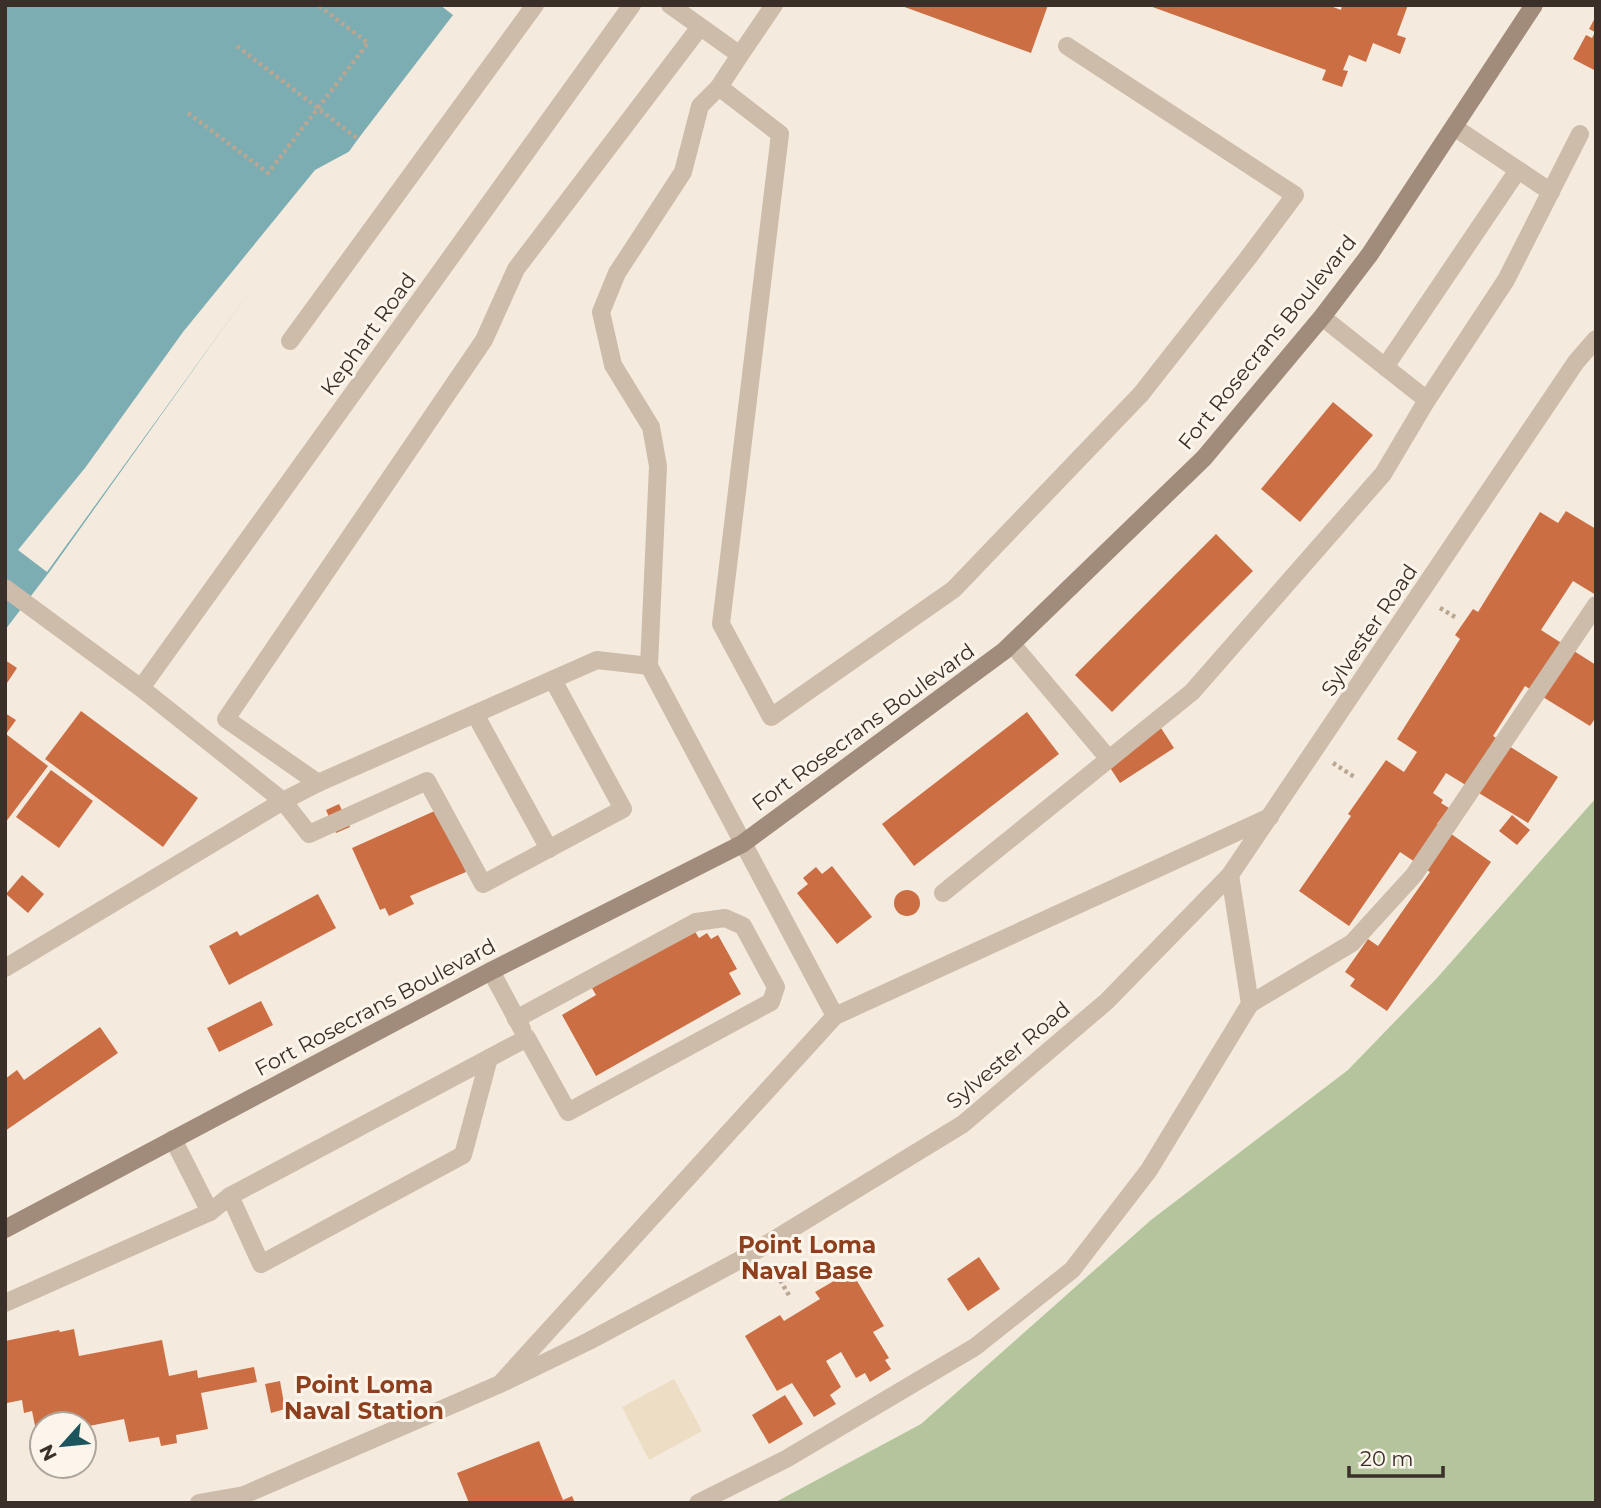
<svg xmlns="http://www.w3.org/2000/svg" width="1601" height="1508" viewBox="0 0 1601 1508" font-family="Montserrat,sans-serif">
  <style>
    .green { fill: #b4c49d }
    .plaza { fill: #edddc4 }
    .water { fill: #7badb3 }
    .pier { fill: #f4ebde }
    .building { fill: #cc6e44 }
    .lines { fill: none; stroke-linecap: round; stroke-linejoin: round }
    .path { stroke: #b9a693; stroke-width: 4.5; stroke-dasharray: 3.5 3.5; stroke-linecap: butt }
    .lane { stroke: #cdbca9; stroke-width: 18 }
    .street { stroke: #cdbca9; stroke-width: 18 }
    .secondary { stroke: #a18b7a; stroke-width: 18 }
    .labels { text-anchor: middle; dominant-baseline: central; stroke-width: 6; stroke-linejoin: round; paint-order: stroke }
    .street-label { font-size: 21px; fill: #3a2f29; stroke: #fbf5eb }
    .neighbourhood-label { font-size: 23px; font-weight: bold; fill: #8d3f1e; stroke: #fbf5eb }
  </style>
  <rect width="100%" height="100%" fill="#f4ebde"/>
  <!-- green -->
  <polygon class="green" points="1596,798 1596,1503 774,1503 921,1424 1151,1220 1348,1070 1437,978"/>
  <!-- plaza -->
  <polygon class="plaza" points="674,1379 702,1431 649,1460 622,1407"/>
  <!-- water -->
  <polygon class="water" points="5,5 440,5 453,15 358,139 50,571 5,630"/>
  <!-- pier -->
  <polygon class="pier" points="352,150 47,572 18,550 85,468 183,332 315,170"/>
  <!-- building -->
  <g class="building">
    <polygon points="899,5 1048,5 1031,53"/>
    <polygon points="1147,5 1328,5 1341,10 1342,5 1408,5 1397,35 1406,38 1400,54 1373,43 1366,62 1349,55 1343,70 1348,71 1342,87 1322,80 1326,70"/>
    <polygon points="1596,16 1596,71 1573,59 1586,35 1592,38 1595,32 1589,29"/>
    <polygon points="1333,402 1373,435 1300,522 1261,489"/>
    <polygon points="1566,511 1596,529 1596,595 1573,581 1541,630 1596,665 1596,717 1590,726 1525,686 1493,736 1558,777 1528,823 1446,773 1433,793 1443,800 1441,803 1449,808 1437,824 1491,862 1387,1011 1350,986 1355,979 1345,972 1368,939 1378,946 1430,872 1400,852 1349,926 1299,891 1351,816 1348,814 1386,760 1404,772 1417,752 1397,739 1460,639 1455,635 1473,609 1478,612 1540,512 1558,523"/>
    <polygon points="1216,534 1253,571 1112,712 1075,675"/>
    <polygon points="5,660 17,668 7,683 5,682"/>
    <polygon points="81,711 198,798 163,847 45,759"/>
    <polygon points="1027,712 1059,754 914,866 882,824"/>
    <polygon points="5,713 16,720 6,734 48,766 5,823"/>
    <polygon points="1161,728 1174,748 1120,783 1107,763"/>
    <polygon points="51,770 93,801 59,848 16,817"/>
    <polygon points="339,804 350,827 336,833 326,810"/>
    <polygon points="439,809 466,872 410,896 414,904 389,916 385,908 380,910 352,848"/>
    <polygon points="1512,815 1530,830 1517,845 1499,831"/>
    <polygon points="832,866 872,917 837,944 797,893 808,884 803,878 816,867 822,874"/>
    <polygon points="22,875 44,894 28,913 6,894"/>
    <circle cx="907" cy="903" r="13"/>
    <polygon points="318,894 336,928 229,985 209,946 237,931 240,936"/>
    <polygon points="694,930 699,938 707,933 711,939 718,935 737,969 729,973 741,994 596,1076 562,1015 596,995 592,988"/>
    <polygon points="261,1001 273,1025 219,1052 207,1028"/>
    <polygon points="100,1027 118,1053 5,1131 5,1079 17,1070 24,1080"/>
    <polygon points="979,1257 1000,1289 968,1311 947,1279"/>
    <polygon points="851,1271 884,1326 873,1332 889,1358 885,1360 891,1369 870,1382 865,1373 856,1378 841,1352 826,1361 841,1387 830,1395 836,1404 814,1417 792,1383 777,1391 745,1336 780,1315 784,1321 820,1299 815,1292"/>
    <polygon points="74,1329 79,1356 162,1340 169,1376 197,1370 198,1378 254,1367 257,1382 201,1393 208,1429 176,1435 177,1443 161,1446 159,1437 129,1442 124,1419 84,1427 84,1424 42,1424 42,1445 39,1445 32,1411 24,1413 22,1400 7,1403 5,1393 5,1341 59,1330 60,1332"/>
    <polygon points="280,1381 285,1409 271,1413 265,1384"/>
    <polygon points="785,1395 803,1424 769,1444 752,1415"/>
    <polygon points="539,1441 563,1500 572,1496 575,1503 469,1503 457,1473"/>
  </g>
  <g class="lines">
    <!-- path -->
    <g class="path">
      <polyline points="237,46 358,139"/>
      <polyline points="188,113 268,173 368,43 318,5"/>
      <polyline points="1440,608 1455,617"/>
      <polyline points="1333,763 1356,778"/>
      <polyline points="773,1268 790,1297"/>
    </g>
    <!-- lane -->
    <g class="lane">
      <polyline points="719,87 780,134 721,624 771,717 954,589 1141,394 1248,258 1295,195 1067,46"/>
      <polyline points="1454,127 1551,192"/>
      <polyline points="1322,317 1427,400 1506,280 1580,134"/>
      <polyline points="290,341 535,5"/>
      <polyline points="1385,367 1518,170"/>
      <polyline points="5,588 141,688 283,801 318,783 597,660 649,666 835,1016"/>
      <polyline points="1012,644 1109,759"/>
      <polyline points="649,666 658,466 651,427 613,365 601,312 617,273 683,172 700,106 719,87 740,55"/>
      <polyline points="475,714 549,849"/>
      <polyline points="318,783 226,719 484,340 516,269 700,27"/>
      <polyline points="943,893 1192,692 1383,474 1427,400"/>
      <polyline points="5,968 283,801 309,834 427,781 483,884 623,809 553,680"/>
      <polyline points="491,971 522,1029"/>
      <polyline points="1250,1004 1352,943 1414,875 1596,605"/>
      <polyline points="173,1139 210,1212"/>
      <polyline points="230,1196 261,1264 463,1155 489,1058"/>
      <polyline points="5,1303 210,1212 230,1196 527,1038 568,1112 771,1002 776,987 743,926 725,918 696,922 516,1019"/>
      <polyline points="500,1384 835,1016 1270,817"/>
    </g>
    <!-- street -->
    <g class="street">
      <polyline points="670,5 740,55 774,5"/>
      <polyline points="141,688 632,5"/>
      <polyline points="199,1503 244,1495 500,1384 589,1341 749,1255 963,1124 1107,1001 1230,875 1576,362 1596,339"/>
      <polyline points="698,1503 786,1459 975,1347 1072,1270 1149,1170 1250,1004 1230,875"/>
    </g>
    <!-- secondary -->
    <polyline class="secondary" points="5,1229 491,971 742,844 1004,651 1204,458 1322,317 1370,254 1534,5"/>
  </g>
  <g class="labels">
    <!-- street labels -->
    <g class="street-label">
      <text transform="translate(368 334) rotate(-54)">Kephart Road</text>
      <text transform="translate(1267 342) rotate(-51)">Fort Rosecrans Boulevard</text>
      <text transform="translate(1369 630) rotate(-56)">Sylvester Road</text>
      <text transform="translate(863 727) rotate(-36)">Fort Rosecrans Boulevard</text>
      <text transform="translate(375 1007) rotate(-28)">Fort Rosecrans Boulevard</text>
      <text transform="translate(1008 1055) rotate(-40)">Sylvester Road</text>
    </g>
    <!-- neighbourhood labels -->
    <g class="neighbourhood-label">
      <text x="807" y="1245">Point Loma<tspan x="807" dy="26">Naval Base</tspan></text>
      <text x="364" y="1385">Point Loma<tspan x="364" dy="26">Naval Station</tspan></text>
    </g>
  </g>
  <!-- border -->
  <rect width="1601" height="1508" fill="none" stroke="#3a2f29" stroke-width="14"/>
  <!-- north arrow -->
  <g transform="translate(63 1445) rotate(243)"><circle r="33" fill="#fbf5eb" stroke="#aea69d" stroke-width="2"/>
  <path d="M0-5L12 26L0 18L-12 26Z" fill="#1c555e"/>
  <text y="-10" font-size="19" font-weight="bold" text-anchor="middle" fill="#3a2f29">N</text>
  </g>
  <!-- scale -->
  <path d="M1349 1466v10h94v-10" fill="none" stroke="#3a2f29" stroke-width="3.5"/>
  <text x="1360" y="1466" font-size="21" fill="#3a2f29" stroke="#fbf5eb" stroke-width="5" paint-order="stroke">20 m</text>
</svg>
